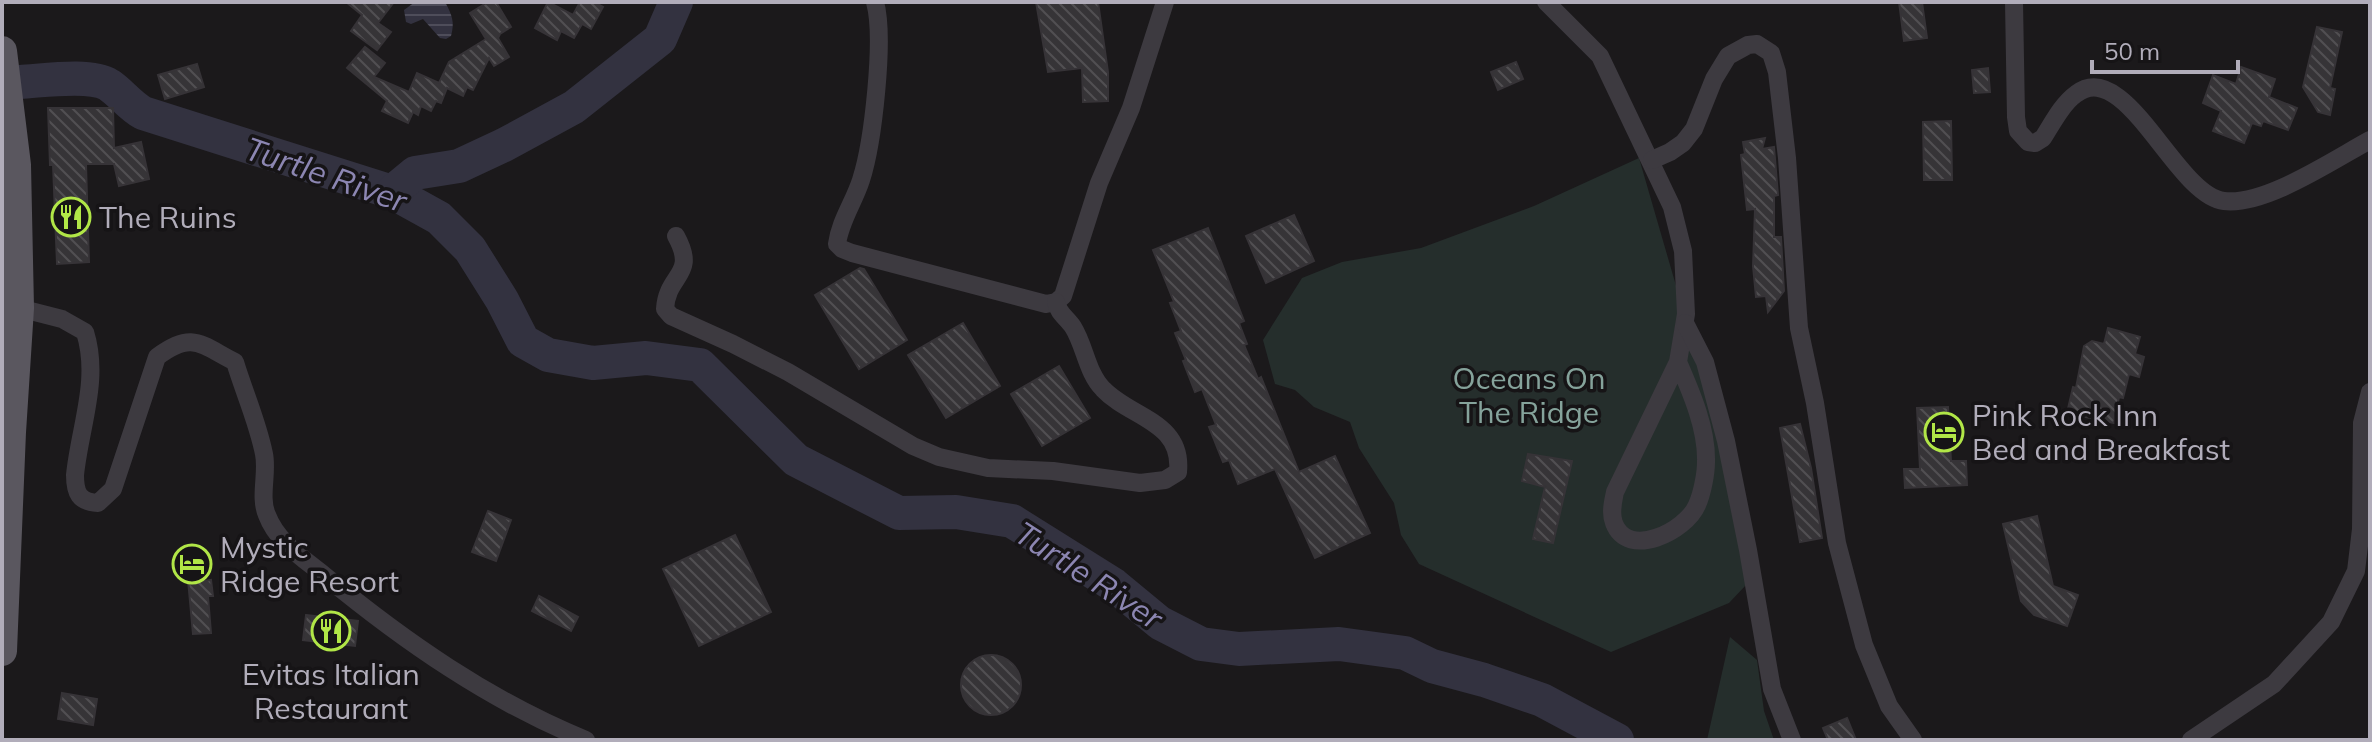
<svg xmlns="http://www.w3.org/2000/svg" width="2372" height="742" viewBox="0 0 2372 742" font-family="Mulish,sans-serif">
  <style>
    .green { fill: #252e2c }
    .water { fill: url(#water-rules) }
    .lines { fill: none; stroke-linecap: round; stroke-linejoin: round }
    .river { stroke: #333240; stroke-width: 34 }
    .building { fill: url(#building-back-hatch); stroke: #363337; stroke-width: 2 }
    .minor { stroke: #3d3a40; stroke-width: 18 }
    .primary { stroke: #5a575f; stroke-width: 30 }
    .labels { text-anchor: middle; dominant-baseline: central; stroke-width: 7; stroke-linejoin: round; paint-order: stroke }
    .poi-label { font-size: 30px; fill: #b1adba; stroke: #161416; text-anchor: start }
    .park-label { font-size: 30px; fill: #85a39b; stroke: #161416 }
    .water-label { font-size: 32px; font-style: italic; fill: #8c86b2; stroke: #161416 }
  </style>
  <defs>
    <pattern id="water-rules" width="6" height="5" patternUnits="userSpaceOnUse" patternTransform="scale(2)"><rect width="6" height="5" fill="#333240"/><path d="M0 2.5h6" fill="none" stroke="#4e4d5a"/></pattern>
    <pattern id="building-back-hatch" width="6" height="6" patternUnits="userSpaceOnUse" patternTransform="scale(2)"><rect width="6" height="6" fill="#363437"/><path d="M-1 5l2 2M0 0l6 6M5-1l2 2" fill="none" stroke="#514f52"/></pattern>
  </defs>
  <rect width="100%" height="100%" fill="#1b191b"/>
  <!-- green -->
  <g class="green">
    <polygon points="1639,158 1717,427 1746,585 1729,603 1611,652 1419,564 1401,535 1394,503 1359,448 1350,422 1314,407 1295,390 1275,384 1263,340 1302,278 1342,262 1421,248 1534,206"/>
    <polygon points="1730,637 1757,660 1764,711 1774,740 1707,740"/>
  </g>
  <!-- water -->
  <path class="water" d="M415,2H445C452,15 455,22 451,36L446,39L440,38L423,19L411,24L406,22L404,10Z"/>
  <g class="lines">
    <!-- river -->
    <g class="river">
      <path d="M20,82C42,81 90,73 109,85C121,93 129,105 143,113L392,192L439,218L470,249L502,300L523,341L548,355L593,363L646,358L700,365L796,460L899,513L956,512L1012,521L1114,585L1160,623L1201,644L1239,649L1339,644L1405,653L1432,666L1484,680L1542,700L1617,740"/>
      <polyline points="392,192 415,173 459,166 504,145 574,107 660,39 676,2"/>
    </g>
  </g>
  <!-- building -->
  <g class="building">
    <polygon points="346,2 394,2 378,23 391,32 377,50 351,31 362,15"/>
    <polygon points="488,2 496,2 511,27 500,34 498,38 509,57 494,66 489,58 473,90 467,87 463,96 447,88 441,103 436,101 431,111 421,106 418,115 413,112 408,123 382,111 387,101 347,68 365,47 385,63 374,77 409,92 417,73 439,83 449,62 486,39 470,13"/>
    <polygon points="548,2 573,15 580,2 594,2 603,7 591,29 582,24 574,38 561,31 557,40 535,28"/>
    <polygon points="1036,2 1098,2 1108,72 1108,101 1083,102 1082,68 1048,72"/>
    <polygon points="1899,2 1922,2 1927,38 1904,41"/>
    <polygon points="2317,27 2342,32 2330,88 2335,89 2330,115 2318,112 2303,87"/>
    <polygon points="1516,62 1523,79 1498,90 1491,72"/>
    <polygon points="197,64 204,87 165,99 158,75"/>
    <polygon points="2241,67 2275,79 2269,97 2297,108 2288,130 2263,121 2261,126 2252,123 2244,143 2213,131 2221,111 2203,103 2213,75 2236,84"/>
    <polygon points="1988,68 1990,92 1974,93 1972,70"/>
    <polygon points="48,108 113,108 114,148 141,142 149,179 119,186 114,164 86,164 89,262 57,264 53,165 50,165"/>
    <polygon points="1951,121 1952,180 1924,180 1923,122"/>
    <polygon points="1765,138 1762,149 1774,147 1778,195 1774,196 1774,237 1781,237 1784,291 1768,312 1766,296 1756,297 1753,266 1755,209 1747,210 1741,155 1745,154 1743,142"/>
    <polygon points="1294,215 1314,261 1266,283 1246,236"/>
    <polygon points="1208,228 1244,321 1239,323 1247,344 1244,345 1258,379 1261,377 1299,472 1335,456 1370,533 1315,558 1275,469 1238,484 1229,460 1223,462 1209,427 1216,425 1202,389 1195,392 1183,361 1186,360 1175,333 1181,331 1170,303 1174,302 1153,250"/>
    <polygon points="860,268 864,269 907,340 859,369 815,295"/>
    <polygon points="963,323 1000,386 946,418 908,355"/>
    <polygon points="2108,328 2140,337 2135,354 2144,357 2139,377 2129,374 2123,398 2119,397 2114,423 2067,413 2073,387 2076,388 2084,346 2092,341 2104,344"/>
    <polygon points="1059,366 1090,418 1042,446 1011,394"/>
    <polygon points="1948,407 1951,461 1966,461 1967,485 1905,488 1904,469 1920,469 1917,408"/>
    <polygon points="1800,424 1811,468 1822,538 1800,542 1780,428"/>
    <polygon points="1528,454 1572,461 1553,543 1533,539 1545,487 1522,481"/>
    <polygon points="488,511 511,520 496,561 472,552"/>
    <polygon points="2037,516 2053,586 2078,595 2067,626 2034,615 2021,601 2003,524"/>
    <polygon points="735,535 771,612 699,646 663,569"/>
    <polygon points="201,548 204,581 211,580 213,596 208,596 211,633 193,634 188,580 183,580 180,549"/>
    <polygon points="539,596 578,617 571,631 532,611"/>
    <polygon points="306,615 358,621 355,646 303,640"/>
    <circle cx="991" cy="685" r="30"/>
    <polygon points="62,693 97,699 93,725 58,719"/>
    <polygon points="1847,718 1856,740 1828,740 1823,728"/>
  </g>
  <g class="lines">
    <!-- minor -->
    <g class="minor">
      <path d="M875,2C885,38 873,143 861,180C854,202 840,221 837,244L842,249L852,253L1046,304L1056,302L1063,296L1099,183L1131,108L1165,2"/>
      <path d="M1546,2L1600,56L1672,207L1683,251L1686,314L1678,362L1615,492C1613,502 1610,513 1614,523C1628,560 1686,531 1697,505C1702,494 1706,474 1706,462C1707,428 1691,392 1678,362"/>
      <path d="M2014,2L2016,117L2018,131L2028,142L2035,143L2043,138C2052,124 2062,104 2076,94C2126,56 2176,196 2224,201C2265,206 2333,160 2370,140"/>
      <polyline points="1652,160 1670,152 1683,143 1694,129 1714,79 1728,56 1748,45 1757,44 1771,53 1777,72 1787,158 1799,328 1815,403 1837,543 1864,645 1889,706 1913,740"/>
      <path d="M676,236C698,276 667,273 665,309L671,316L733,344L788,372L913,446L939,457L988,468L1053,471L1140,483L1165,480L1178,472C1183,421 1130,418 1103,389C1087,373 1085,346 1073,327C1067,318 1058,313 1056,302"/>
      <path d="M19,308L62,319L85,332C100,380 80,426 75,475C75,493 79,502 98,503L113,489L157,357C192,331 200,344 235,362C244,392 258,423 264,454C268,473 259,497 267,515C277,542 303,558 325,576C404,641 490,701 586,740"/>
      <polyline points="1685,323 1705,362 1726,441 1748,550 1772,689 1792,740"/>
      <polyline points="2191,740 2274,684 2331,622 2356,571 2361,529 2362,423 2370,392"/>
    </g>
    <!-- primary -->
    <polyline class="primary" points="2,51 16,165 19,308 11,432 2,651"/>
  </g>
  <!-- icons -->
  <defs>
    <g id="restaurant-ring" transform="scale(2)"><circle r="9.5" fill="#161416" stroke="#b1e647" stroke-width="1.5"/><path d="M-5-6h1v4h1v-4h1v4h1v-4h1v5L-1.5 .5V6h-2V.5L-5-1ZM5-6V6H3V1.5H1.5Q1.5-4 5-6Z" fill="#b1e647"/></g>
    <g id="hotel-ring" transform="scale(2)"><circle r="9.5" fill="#161416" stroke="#b1e647" stroke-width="1.5"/><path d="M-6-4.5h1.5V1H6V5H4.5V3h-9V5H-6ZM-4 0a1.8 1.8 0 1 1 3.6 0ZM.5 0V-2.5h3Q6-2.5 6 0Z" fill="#b1e647"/></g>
  </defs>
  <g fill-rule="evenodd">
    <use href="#restaurant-ring" x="71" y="217"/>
    <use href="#hotel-ring" x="1944" y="432"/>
    <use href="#hotel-ring" x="192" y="564"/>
    <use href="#restaurant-ring" x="331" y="631"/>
  </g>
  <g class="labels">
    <!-- poi labels -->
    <g class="poi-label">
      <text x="99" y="217">The Ruins</text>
      <text x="1972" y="415">Pink Rock Inn<tspan x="1972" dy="34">Bed and Breakfast</tspan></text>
      <text x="220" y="547">Mystic<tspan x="220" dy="34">Ridge Resort</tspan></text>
      <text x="331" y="674" text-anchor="middle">Evitas Italian<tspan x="331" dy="34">Restaurant</tspan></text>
    </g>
    <!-- park labels -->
    <g class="park-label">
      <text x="1529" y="378">Oceans On<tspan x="1529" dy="34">The Ridge</tspan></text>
    </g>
    <!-- water labels -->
    <g class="water-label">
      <text transform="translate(326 174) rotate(19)">Turtle River</text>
      <text transform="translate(1089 575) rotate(33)">Turtle River</text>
    </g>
  </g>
  <!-- border -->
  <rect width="2372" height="742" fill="none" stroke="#b1adba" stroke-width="8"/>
  <!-- scale -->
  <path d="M2092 60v12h146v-12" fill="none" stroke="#b1adba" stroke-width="4"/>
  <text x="2104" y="60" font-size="24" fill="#b1adba" stroke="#161416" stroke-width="6" paint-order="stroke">50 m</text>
</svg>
